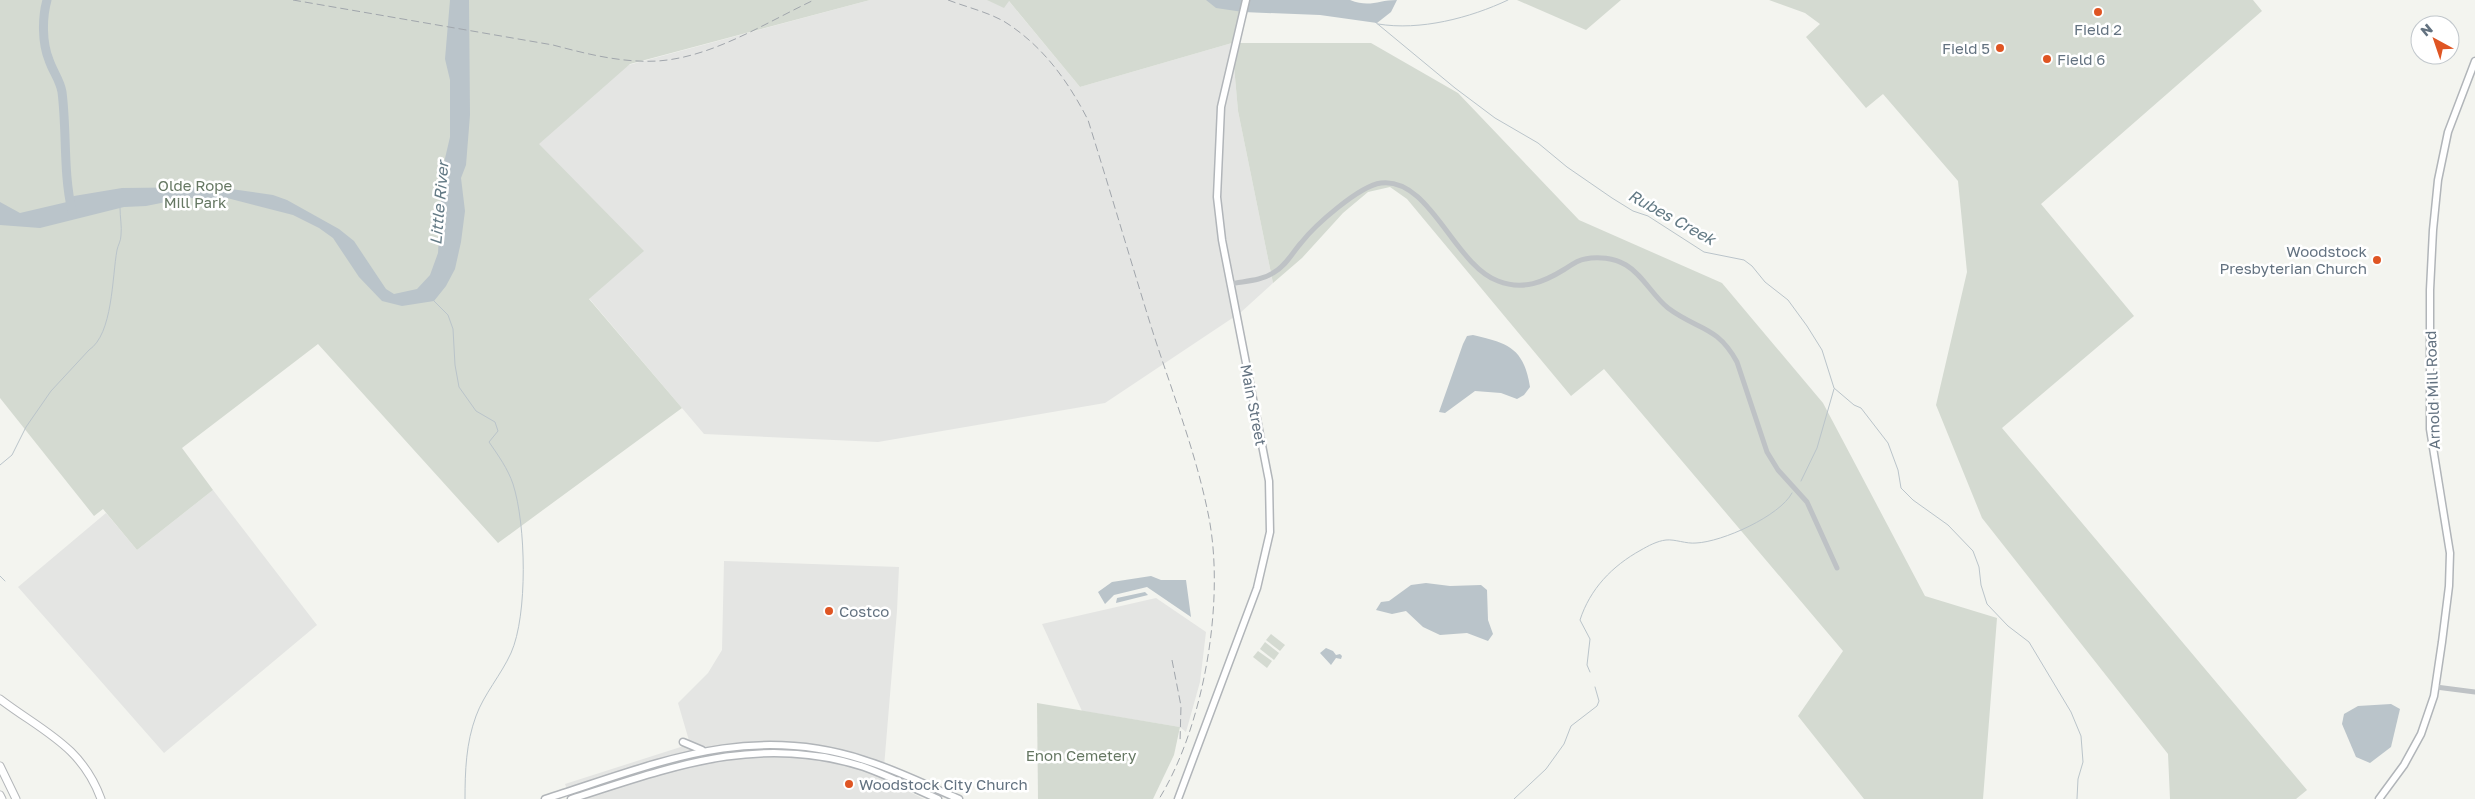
<svg xmlns="http://www.w3.org/2000/svg" width="2475" height="799" viewBox="0 0 2475 799" font-family="'Golos Text',sans-serif">
  <style>
    .built { fill: #e4e5e3 }
    .green { fill: #d4dad1 }
    .water { fill: #bac4ca }
    .lines { fill: none; stroke-linecap: round; stroke-linejoin: round }
    .stream { stroke: #bac4ca; stroke-width: 1 }
    .river { stroke: #bac4ca; stroke-width: 9 }
    .major-casing { stroke: #b1b5b9; stroke-width: 9 }
    .highway-casing { stroke: #b3b6b9; stroke-width: 9 }
    .minor { stroke: #bec2c5; stroke-width: 5 }
    .major { stroke: #fff; stroke-width: 6 }
    .highway { stroke: #fff; stroke-width: 7 }
    .rail { stroke: #a1a6ac; stroke-width: 1; stroke-dasharray: 8 4; stroke-linecap: butt }
    .poi-dot { fill: #df5523; stroke: #fff; stroke-width: 2 }
    .labels { text-anchor: middle; dominant-baseline: central; stroke-width: 5; stroke-linejoin: round; paint-order: stroke }
    .poi-label { font-size: 15px; fill: #637280; stroke: #fff; text-anchor: start }
    .park-label { font-size: 15px; fill: #657762; stroke: #fff }
    .street-label { font-size: 15px; fill: #637280; stroke: #fff }
    .water-label { font-size: 16px; font-style: italic; fill: #637a85; stroke: #fff }
  </style>
  <rect width="100%" height="100%" fill="#f3f4ef"/>
  <!-- built -->
  <g class="built">
    <polygon points="870,0 1008,0 1080,87 1232,43 1238,111 1273,283 1240,313 1105,403 878,442 704,434 554,257 531,135 610,70"/>
    <polygon points="213,490 317,625 164,753 18,587 106,513 137,550"/>
    <polygon points="724,561 899,567 897,611 883,779 924,799 571,799 565,784 690,744 678,703 708,673 722,650"/>
    <polygon points="1156,598 1206,632 1200,682 1186,732 1180,727 1082,711 1042,624"/>
  </g>
  <!-- green -->
  <g class="green">
    <polygon points="0,0 870,0 630,64 539,144 644,251 589,299 682,408 498,543 318,344 182,448 213,490 137,550 103,509 94,516 0,398"/>
    <polygon points="987,0 1244,0 1232,43 1371,43 1458,93 1579,220 1722,283 1823,403 1925,596 1997,618 1983,799 1864,799 1798,716 1843,651 1604,369 1571,396 1407,199 1390,187 1368,192 1343,213 1302,258 1273,283 1238,111 1232,43 1080,87 1009,1 1004,8"/>
    <polygon points="1517,0 1621,0 1586,30"/>
    <polygon points="1769,0 2253,0 2262,11 2041,204 2134,316 2002,428 2307,790 2296,799 2170,799 2168,754 1982,518 1936,405 1967,272 1958,181 1883,94 1866,108 1806,37 1820,24 1805,13"/>
    <polygon points="1271,634 1285,645 1280,651 1266,640"/>
    <polygon points="1265,642 1279,653 1274,660 1260,649"/>
    <polygon points="1258,651 1272,661 1267,668 1253,657"/>
    <polygon points="1037,703 1180,727 1174,755 1153,799 1038,799"/>
  </g>
  <!-- water -->
  <g class="water">
    <polygon points="450,0 469,0 470,115 466,165 461,178 465,211 461,242 455,269 446,286 434,301 402,306 382,301 359,277 333,238 319,228 293,215 227,198 186,198 146,206 124,207 40,228 0,225 0,202 20,213 67,202 74,196 122,188 217,187 273,195 287,200 339,229 354,241 386,289 394,294 417,289 430,275 438,253 443,167 450,137 450,80 445,59"/>
    <path d="M1206,0H1350C1370,8 1378,0 1397,0L1391,12L1377,23L1320,15L1243,12L1216,8Z"/>
    <path d="M1473,335C1508,343 1524,348 1530,387L1524,395L1517,399L1501,393L1475,391L1445,413L1439,412L1463,344L1467,336Z"/>
    <polygon points="1151,576 1161,580 1186,580 1191,617 1147,587 1114,595 1105,604 1098,592 1112,582"/>
    <polygon points="1426,583 1450,586 1481,585 1487,590 1488,620 1493,634 1488,641 1467,633 1440,635 1423,627 1406,611 1392,614 1376,610 1381,602 1389,601 1411,585"/>
    <polygon points="1145,592 1148,595 1116,603 1117,598"/>
    <polygon points="1326,648 1333,651 1336,655 1340,654 1342,656 1341,659 1336,658 1331,665 1320,653"/>
    <polygon points="2391,704 2400,709 2391,747 2370,763 2356,757 2342,724 2344,714 2358,706"/>
  </g>
  <g class="lines">
    <!-- stream -->
    <g class="stream">
      <polyline points="1374,21 1455,88 1495,118 1538,143 1567,167 1612,198 1633,211 1648,216 1704,252 1744,260 1752,266 1765,282 1788,300 1807,326 1822,350 1834,388 1854,405 1861,408 1888,443 1898,470 1901,488 1913,500 1948,525 1973,551 1979,567 1981,585 1987,604 2008,626 2029,642 2071,712 2081,736 2083,762 2078,779 2077,799"/>
      <path d="M1378,24C1420,31 1470,18 1508,0"/>
      <path d="M433,300L448,315L453,329L455,365L459,387L476,411L495,422L498,431L489,442C498,455 508,469 513,484C526,524 528,615 511,653C501,675 484,694 476,716C466,743 465,771 465,799"/>
      <path d="M0,465L12,455L26,427L51,391L89,350C113,334 112,277 117,250C118,245 121,241 121,235C122,227 120,217 120,208"/>
      <polyline points="1801,481 1817,448 1834,389"/>
      <polyline points="0,576 5,581"/>
      <path d="M1590,672L1587,665L1590,639L1580,620C1590,589 1612,566 1641,550C1648,546 1657,541 1666,540C1675,539 1686,544 1696,543C1722,542 1780,516 1792,493"/>
      <polyline points="1514,799 1546,769 1564,744 1571,726 1597,706 1599,701 1595,687"/>
    </g>
    <!-- river -->
    <path class="river" d="M47,0C42,18 42,43 49,60C53,72 60,80 62,92C67,132 63,172 72,211"/>
    <!-- major casing -->
    <g class="major-casing">
      <g id="major">
        <polyline points="683,742 702,750"/>
        <path d="M545,799C656,764 747,722 864,760C897,770 928,786 959,799"/>
        <path d="M571,799C671,767 759,733 864,767C889,776 913,788 938,799"/>
        <polyline points="1178,799 1257,588 1270,532 1269,481 1222,240 1217,197 1221,107 1246,0"/>
        <polyline points="2379,799 2404,765 2421,734 2434,696 2442,642 2449,586 2450,553 2430,429 2430,290 2433,230 2438,180 2448,132 2475,61"/>
      </g>
    </g>
    <!-- highway casing -->
    <g class="highway-casing">
      <g id="highway">
        <path d="M0,699C42,731 82,746 101,799"/>
        <polyline points="0,766 16,799"/>
        <polyline points="0,795 2,799"/>
      </g>
    </g>
    <!-- minor -->
    <g class="minor">
      <path d="M1230,284C1244,281 1261,281 1273,273C1286,266 1292,253 1301,243C1315,225 1359,186 1381,183C1430,177 1454,265 1498,281C1523,291 1544,282 1565,269C1571,265 1578,260 1585,259C1598,256 1614,258 1626,265C1643,275 1652,295 1668,308C1697,330 1717,325 1737,362L1767,452L1778,470L1807,502L1837,568"/>
      <polyline points="2436,687 2475,692"/>
    </g>
    <!-- major -->
    <use href="#major" class="major"/>
    <!-- highway -->
    <use href="#highway" class="highway"/>
    <!-- rail -->
    <g class="rail">
      <path d="M293,0L553,45C587,54 622,63 658,61C713,57 765,23 814,0"/>
      <path d="M948,0C966,7 988,12 1005,22C1043,46 1068,81 1088,120C1109,187 1129,255 1150,323C1170,387 1196,451 1209,518C1225,602 1204,726 1159,799"/>
      <polyline points="1172,660 1181,706 1180,742"/>
    </g>
  </g>
  <!-- markers -->
  <g class="poi-dot">
    <circle cx="2098" cy="12" r="5"/>
    <circle cx="2000" cy="48" r="5"/>
    <circle cx="2047" cy="59" r="5"/>
    <circle cx="2377" cy="260" r="5"/>
    <circle cx="829" cy="611" r="5"/>
    <circle cx="849" cy="784" r="5"/>
  </g>
  <g class="labels">
    <!-- poi labels -->
    <g class="poi-label">
      <text x="2098" y="29" text-anchor="middle">Field 2</text>
      <text x="1990" y="48" text-anchor="end">Field 5</text>
      <text x="2057" y="59">Field 6</text>
      <text x="2367" y="251" text-anchor="end">Woodstock<tspan x="2367" dy="17">Presbyterian Church</tspan></text>
      <text x="839" y="611">Costco</text>
      <text x="859" y="784">Woodstock City Church</text>
    </g>
    <!-- park labels -->
    <g class="park-label">
      <text x="195" y="185">Olde Rope<tspan x="195" dy="17">Mill Park</tspan></text>
      <text x="1081" y="755">Enon Cemetery</text>
    </g>
    <!-- street labels -->
    <g class="street-label">
      <text transform="translate(2432 390) rotate(-92)">Arnold Mill Road</text>
      <text transform="translate(1254 405) rotate(79)">Main Street</text>
    </g>
    <!-- water labels -->
    <g class="water-label">
      <text transform="translate(439 203) rotate(-85)">Little River</text>
      <text transform="translate(1672 217) rotate(29)">Rubes Creek</text>
    </g>
  </g>
  <!-- north arrow -->
  <g transform="translate(2435 40) rotate(320)"><circle r="24" fill="#ffffff" stroke="#c1c7cc"/>
  <path d="M0-4L9 19L0 12L-9 19Z" fill="#df5523"/>
  <text y="-8" font-size="14" font-weight="bold" text-anchor="middle" fill="#637280">N</text>
  </g>
</svg>
